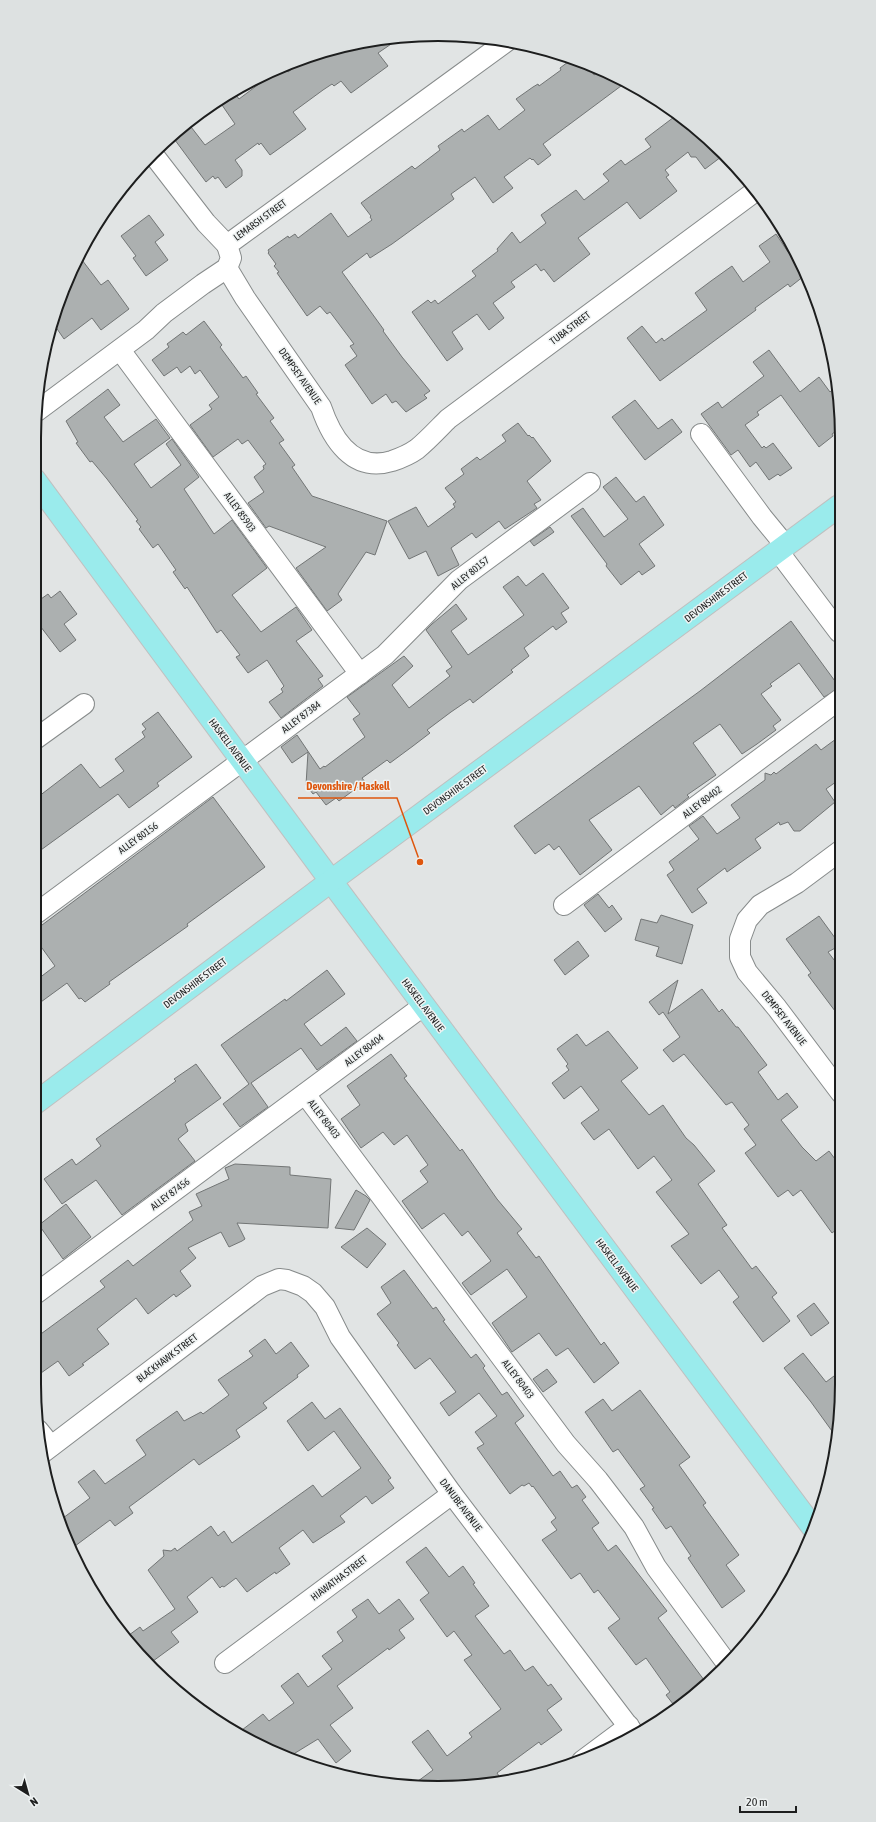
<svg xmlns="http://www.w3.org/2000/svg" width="876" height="1822" viewBox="0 0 876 1822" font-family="'Asap Condensed',sans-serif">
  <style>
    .building { fill: #acb0b0; stroke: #727575 }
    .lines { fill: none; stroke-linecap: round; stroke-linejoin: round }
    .minor-casing { stroke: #878b8b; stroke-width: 22 }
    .major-casing { stroke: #c0c0c0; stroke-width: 24 }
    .minor { stroke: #fff; stroke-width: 20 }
    .major { stroke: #9aebec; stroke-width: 22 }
    .labels { text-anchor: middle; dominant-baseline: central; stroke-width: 3; stroke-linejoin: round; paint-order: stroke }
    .street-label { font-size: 10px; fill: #1d1e1e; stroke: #eef2f2 }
    .rim { fill: none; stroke: #1d1e1e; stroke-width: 2 }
    .leader { fill: none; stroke: #de560d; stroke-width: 1.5 }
    .callout-dot { fill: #de560d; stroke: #eef2f2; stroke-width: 1.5 }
    .callout-label { font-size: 11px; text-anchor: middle; font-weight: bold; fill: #de560d; stroke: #eef2f2; stroke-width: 3; stroke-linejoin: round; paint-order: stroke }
  </style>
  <rect width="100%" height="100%" fill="#e1e4e4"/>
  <!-- building -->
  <g class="building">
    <polygon points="400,38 378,53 388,66 351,93 341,81 334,86 332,84 323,90 293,112 306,129 291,140 270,155 261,143 259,145 258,143 235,160 242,170 242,176 226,188 218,177 215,179 213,176 206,182 172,136 188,123 205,145 235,124 222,105 236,95 239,99 283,66 288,72 307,58 359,42"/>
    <polygon points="572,59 580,61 587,71 590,69 594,75 601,70 625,83 543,144 551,155 538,165 533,159 532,160 530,158 504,177 513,188 493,203 475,177 451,194 454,199 392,244 370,258 367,253 342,272 384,330 383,331 402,357 430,391 424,395 427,398 406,412 396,401 392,403 386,394 372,404 345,365 357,356 350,346 354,344 330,312 327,314 320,306 307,316 277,273 279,272 274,266 276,264 268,253 269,252 268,250 288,236 289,238 295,234 298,238 331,213 348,237 372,220 370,217 371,216 361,203 412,166 415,169 440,150 438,146 462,129 464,132 488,115 499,130 525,110 516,99 533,87 538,84 539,86 561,70 560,68"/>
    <polygon points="678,114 684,118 721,157 705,169 696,157 691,157 688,152 665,170 669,175 666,177 677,191 640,219 627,202 578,238 590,254 554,282 544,269 541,271 536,264 511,282 515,287 493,303 504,318 489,330 477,314 452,332 463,349 447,361 412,312 428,300 431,303 435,300 438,304 476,276 472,271 498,251 497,249 512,232 520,243 546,223 541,215 576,190 584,200 609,181 603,174 621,160 625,165 651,147 645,139"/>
    <polygon points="149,215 164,235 155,242 168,260 146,276 133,258 136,256 121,236"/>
    <polygon points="776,234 788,252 792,249 805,273 804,276 790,287 788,284 755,308 756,310 660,381 627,338 642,326 656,343 662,338 664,341 707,310 695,293 711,281 732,266 743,282 770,262 759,246"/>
    <polygon points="79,256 101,285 108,280 129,309 101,330 92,318 64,339 53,323 65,283"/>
    <polygon points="204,321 222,345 220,347 243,378 246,376 258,393 256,394 274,418 270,421 284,440 279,443 295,465 292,467 312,496 387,521 375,555 366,552 338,594 342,600 327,611 296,568 326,547 269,526 266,528 248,503 264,492 254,477 264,469 263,466 266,464 248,440 242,444 238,439 213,457 190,425 212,409 209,405 219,397 200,370 195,374 190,366 181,373 177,367 164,376 152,360 169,347 167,344 183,332 186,335"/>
    <polygon points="769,350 800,392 819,377 830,392 832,390 839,399 839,429 832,434 833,436 819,447 781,395 757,412 759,415 745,425 762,448 764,446 766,448 773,443 792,468 780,476 778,474 769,480 756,462 750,467 738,450 731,455 701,414 718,402 722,408 764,376 753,362"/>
    <polygon points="108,389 120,405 104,417 123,442 156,419 170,438 134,464 151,488 181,465 166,444 172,439 199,477 184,489 214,534 232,520 267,568 232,595 261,632 296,607 312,630 296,641 323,676 318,679 323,686 281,718 269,702 283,692 281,689 284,686 267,660 248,673 236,657 240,655 221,630 217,633 187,587 185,589 173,572 176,570 158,544 153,548 139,529 141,527 136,521 138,520 107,479 92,461 90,462 76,443 78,442 66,421"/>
    <polygon points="635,400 658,429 672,419 682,432 645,460 612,417"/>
    <polygon points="518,423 528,436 529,435 532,438 533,437 551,461 527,481 541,500 534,504 537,508 505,529 499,521 476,538 472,533 451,548 459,565 438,576 426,551 409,559 388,521 416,507 428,527 455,507 453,504 456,502 445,488 464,474 461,469 477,457 480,460 506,441 502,435"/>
    <polygon points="616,477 636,502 644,496 664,525 639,544 655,566 642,575 639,571 621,585 606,566 607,564 571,516 583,508 604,537 628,519 603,487"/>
    <polygon points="550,527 554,532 534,546 530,541"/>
    <polygon points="543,573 569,608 561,613 567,622 556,630 553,626 524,648 529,656 511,670 513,672 473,703 470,699 451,712 427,730 430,733 413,746 390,763 387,760 362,778 365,782 339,801 336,798 326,805 316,792 313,794 306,785 308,752 292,763 281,747 297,735 320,769 324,766 325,767 365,737 353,719 360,714 347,697 404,656 413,666 392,685 409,708 450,676 446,671 452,667 426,630 432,624 456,604 467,619 451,631 468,655 524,615 503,587 518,576 526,586"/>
    <polygon points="60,591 77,614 64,624 76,640 60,652 34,618 34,604 48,594 51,598"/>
    <polygon points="791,621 840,688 824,697 799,663 770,684 772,686 761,694 781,720 773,726 776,730 757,744 742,754 720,724 693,743 716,775 687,795 689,797 675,808 673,805 661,815 639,786 589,820 612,850 580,875 559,846 554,850 549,844 535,854 514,826 700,691"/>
    <polygon points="158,712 192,757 157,783 159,786 129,808 118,794 34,855 34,800 81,764 100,788 124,771 115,759 145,737 142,732 146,729 142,724"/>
    <polygon points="840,736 840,779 826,789 835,802 800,831 794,831 788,822 780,825 779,822 755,839 761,848 727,872 725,868 697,889 707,903 692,913 667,875 674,870 669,862 699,839 689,826 703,816 717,834 740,818 731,805 765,780 765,773 771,775 774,772 776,774 816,744 821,750"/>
    <polygon points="213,797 265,867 187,924 188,926 109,982 110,984 85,1002 81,998 79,999 67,983 34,1007 34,982 55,966 34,937 34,931"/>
    <polygon points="598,894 609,908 612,905 622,919 605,932 584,905"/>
    <polygon points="661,915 693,925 682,964 656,956 659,947 635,940 641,919 657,923"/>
    <polygon points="819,916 838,942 835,944 837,947 828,952 841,969 841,1019 808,975 811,973 786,939"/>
    <polygon points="578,941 589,956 565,975 554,960"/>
    <polygon points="327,970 345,994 304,1024 321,1046 346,1027 357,1041 317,1070 301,1048 251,1083 268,1107 240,1127 223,1104 249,1084 221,1045 285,999 286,1001"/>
    <polygon points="678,980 668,1014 702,989 719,1012 722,1009 736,1027 738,1027 767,1065 758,1072 778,1100 787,1093 798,1107 781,1120 802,1147 816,1161 829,1151 841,1167 841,1226 832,1233 801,1190 793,1196 788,1190 778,1197 745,1153 756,1145 744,1129 749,1125 732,1102 726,1105 684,1054 673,1062 663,1050 680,1037 663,1012 659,1015 649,1002"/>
    <polygon points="608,1031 638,1068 621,1081 649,1115 663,1105 686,1138 694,1145 715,1171 698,1184 727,1225 722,1228 752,1269 756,1266 777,1293 772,1297 790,1321 763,1342 733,1302 739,1297 719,1270 701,1284 671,1246 689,1234 656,1192 672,1180 654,1156 638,1169 609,1129 594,1140 581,1123 599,1110 581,1086 564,1099 552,1083 569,1070 566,1066 568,1064 557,1049 577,1034 586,1046"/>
    <polygon points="391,1054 407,1076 404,1078 460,1151 462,1149 497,1199 522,1229 517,1233 536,1258 539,1256 601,1345 604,1342 619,1363 594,1383 568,1348 556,1356 539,1333 512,1352 492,1323 527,1297 507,1269 471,1295 462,1283 491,1261 468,1231 462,1236 444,1213 422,1229 402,1201 428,1182 420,1171 428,1165 407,1135 394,1145 383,1132 361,1148 341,1119 360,1105 347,1086"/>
    <polygon points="196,1064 221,1098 185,1124 188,1131 178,1139 195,1161 122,1215 96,1180 62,1204 44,1179 72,1159 76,1165 101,1146 96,1139 176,1081 174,1079"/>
    <polygon points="235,1164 290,1167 290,1175 331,1179 328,1228 237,1223 245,1239 242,1241 229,1247 221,1232 188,1248 196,1258 180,1271 191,1286 176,1297 174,1294 148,1314 136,1298 97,1329 109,1344 82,1364 84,1365 69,1376 58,1361 41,1373 34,1364 34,1339 105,1287 100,1281 128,1260 133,1266 193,1220 189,1212 202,1206 196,1194 229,1179 225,1168"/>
    <polygon points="356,1190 366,1196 370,1200 354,1230 335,1228"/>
    <polygon points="66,1204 91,1237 63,1259 39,1225"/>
    <polygon points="367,1228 386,1244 367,1268 341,1247"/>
    <polygon points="404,1270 433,1309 436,1307 445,1320 443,1321 471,1358 476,1354 485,1366 483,1368 502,1395 507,1392 524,1416 515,1423 553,1476 560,1471 572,1488 577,1485 586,1497 582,1500 599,1523 592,1528 608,1551 616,1545 667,1611 658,1618 707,1684 684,1705 677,1709 666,1695 670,1692 646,1658 636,1665 608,1628 620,1619 598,1590 594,1593 580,1573 571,1579 542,1540 557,1530 551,1522 556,1518 533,1486 532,1487 529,1483 524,1486 522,1485 510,1494 477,1448 484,1444 475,1432 497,1416 479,1393 449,1416 440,1403 456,1392 430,1358 415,1369 397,1345 399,1343 377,1314 391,1303 381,1287"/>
    <polygon points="814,1303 829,1323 811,1336 797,1316"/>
    <polygon points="265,1339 276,1354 291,1342 309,1366 297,1375 298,1377 263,1403 267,1408 236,1430 240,1437 199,1465 194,1459 129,1507 133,1513 115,1526 110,1520 71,1549 59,1521 90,1498 78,1482 94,1470 105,1484 146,1455 136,1440 147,1432 177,1411 184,1421 201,1412 203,1414 229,1395 218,1380 253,1356 249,1351"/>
    <polygon points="803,1353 826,1382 842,1370 837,1438 811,1402 784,1368"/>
    <polygon points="547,1369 557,1382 543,1392 533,1379"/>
    <polygon points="640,1390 690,1457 679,1465 706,1503 703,1505 739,1555 726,1565 745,1591 722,1608 688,1558 691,1556 671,1526 666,1529 652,1509 654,1508 640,1489 645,1486 618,1449 613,1452 585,1412 603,1399 612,1411"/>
    <polygon points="312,1402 325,1419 340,1408 391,1478 388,1480 394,1488 372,1504 366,1496 340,1516 345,1522 313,1543 303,1530 279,1548 290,1564 276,1574 275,1572 247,1592 236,1578 224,1587 222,1586 220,1588 212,1577 187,1597 198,1612 171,1632 179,1642 149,1664 125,1638 140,1627 143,1631 175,1609 148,1570 164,1556 163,1550 171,1551 175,1548 177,1551 211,1526 218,1536 224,1531 232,1543 313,1485 322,1497 361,1468 334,1431 308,1451 287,1421"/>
    <polygon points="426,1547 449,1577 463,1566 475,1583 473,1584 489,1606 475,1616 504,1654 510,1650 525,1671 533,1666 548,1686 551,1684 562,1699 547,1710 562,1730 541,1745 539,1742 497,1773 503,1782 491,1785 410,1787 433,1770 412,1742 428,1730 447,1756 472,1737 469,1733 501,1709 464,1660 472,1655 454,1631 447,1637 420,1600 429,1593 406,1562"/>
    <polygon points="368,1599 379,1614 399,1599 414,1619 399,1630 405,1638 389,1650 388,1648 337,1686 353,1708 330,1725 351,1751 336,1763 318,1739 287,1758 238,1733 263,1714 269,1721 294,1703 281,1686 298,1673 308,1687 332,1669 322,1656 343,1641 337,1632 357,1617 352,1610"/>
  </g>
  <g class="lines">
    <!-- minor casing -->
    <g class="minor-casing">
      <g id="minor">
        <polyline points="152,153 206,223 227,245"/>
        <path d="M227,268L245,298L321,407C332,439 353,473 392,461C401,458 410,454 417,449C428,440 438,429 448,419L757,190"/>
        <polyline points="120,350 360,674"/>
        <polyline points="37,411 146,330 164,313 203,284 227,268 231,258 227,245 507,41"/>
        <polyline points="701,434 762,517 785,545"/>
        <polyline points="778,551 839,632"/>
        <polyline points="34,740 84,704"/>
        <polyline points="840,851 797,883 760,905 747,920 740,939 740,957 747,972 777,1008 841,1093"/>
        <polyline points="564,905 840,699"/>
        <polyline points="34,915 385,655 459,580 590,483"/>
        <polyline points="305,1094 566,1444 598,1480 634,1527 656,1567 728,1665"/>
        <polyline points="34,1295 423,1006"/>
        <polyline points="38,1430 51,1446"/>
        <polyline points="41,1454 262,1286 279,1279 287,1280 303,1286 313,1293 325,1307 340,1337 452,1494 635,1735"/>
        <polyline points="225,1663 452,1494"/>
        <polyline points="582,1761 629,1726"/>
      </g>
    </g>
    <!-- major casing -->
    <g class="major-casing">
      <g id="major">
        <polyline points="34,479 331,881 814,1529"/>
        <polyline points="34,1104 331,881 839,506"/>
      </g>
    </g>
    <!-- minor -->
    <use href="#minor" class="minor"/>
    <!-- major -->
    <use href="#major" class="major"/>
  </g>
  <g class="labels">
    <!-- street labels -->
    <g class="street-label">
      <text transform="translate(260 220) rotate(-36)">LEMARSH STREET</text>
      <text transform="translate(570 328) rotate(-37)">TUBA STREET</text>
      <text transform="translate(300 376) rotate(55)">DEMPSEY AVENUE</text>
      <text transform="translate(240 512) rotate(54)">ALLEY 85903</text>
      <text transform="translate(470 573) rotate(-39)">ALLEY 80157</text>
      <text transform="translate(716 597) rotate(-37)">DEVONSHIRE STREET</text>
      <text transform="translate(301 717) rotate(-37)">ALLEY 87384</text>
      <text transform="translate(230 745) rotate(53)">HASKELL AVENUE</text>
      <text transform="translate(455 790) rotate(-36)">DEVONSHIRE STREET</text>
      <text transform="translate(702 802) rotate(-37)">ALLEY 80402</text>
      <text transform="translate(138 838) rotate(-36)">ALLEY 80156</text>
      <text transform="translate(195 983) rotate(-37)">DEVONSHIRE STREET</text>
      <text transform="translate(423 1005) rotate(53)">HASKELL AVENUE</text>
      <text transform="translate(784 1018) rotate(52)">DEMPSEY AVENUE</text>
      <text transform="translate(364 1050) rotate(-37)">ALLEY 80404</text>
      <text transform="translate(324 1119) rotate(53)">ALLEY 80403</text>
      <text transform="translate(170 1194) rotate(-37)">ALLEY 87456</text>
      <text transform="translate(617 1265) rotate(53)">HASKELL AVENUE</text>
      <text transform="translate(167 1358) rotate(-37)">BLACKHAWK STREET</text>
      <text transform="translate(518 1379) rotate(53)">ALLEY 80403</text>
      <text transform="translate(461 1505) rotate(53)">DANUBE AVENUE</text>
      <text transform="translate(339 1578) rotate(-37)">HIAWATHA STREET</text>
    </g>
  </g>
  <!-- crop -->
  <path d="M0 0H876V1822H0ZM438 41H438A397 397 0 0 1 835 438V1384A397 397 0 0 1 438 1781H438A397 397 0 0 1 41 1384V438A397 397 0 0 1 438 41Z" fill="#dde1e1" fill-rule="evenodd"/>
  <path class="rim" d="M438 41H438A397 397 0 0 1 835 438V1384A397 397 0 0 1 438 1781H438A397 397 0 0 1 41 1384V438A397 397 0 0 1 438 41Z"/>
  <!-- callouts -->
  <path class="leader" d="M420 862L397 798H298"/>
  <circle class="callout-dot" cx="420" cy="862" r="4"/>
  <g class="callout-label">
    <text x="348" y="790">Devonshire / Haskell</text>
  </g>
  <!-- north arrow -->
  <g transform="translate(28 1794) rotate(143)" stroke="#eef2f2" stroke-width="3" paint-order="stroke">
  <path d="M0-3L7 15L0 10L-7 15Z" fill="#1d1e1e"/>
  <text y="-6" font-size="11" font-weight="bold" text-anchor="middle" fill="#1d1e1e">N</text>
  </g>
  <!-- scale -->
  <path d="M740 1806v6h56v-6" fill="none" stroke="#1d1e1e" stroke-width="2"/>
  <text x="746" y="1806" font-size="12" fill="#1d1e1e" stroke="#eef2f2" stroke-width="3" paint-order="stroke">20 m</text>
</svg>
